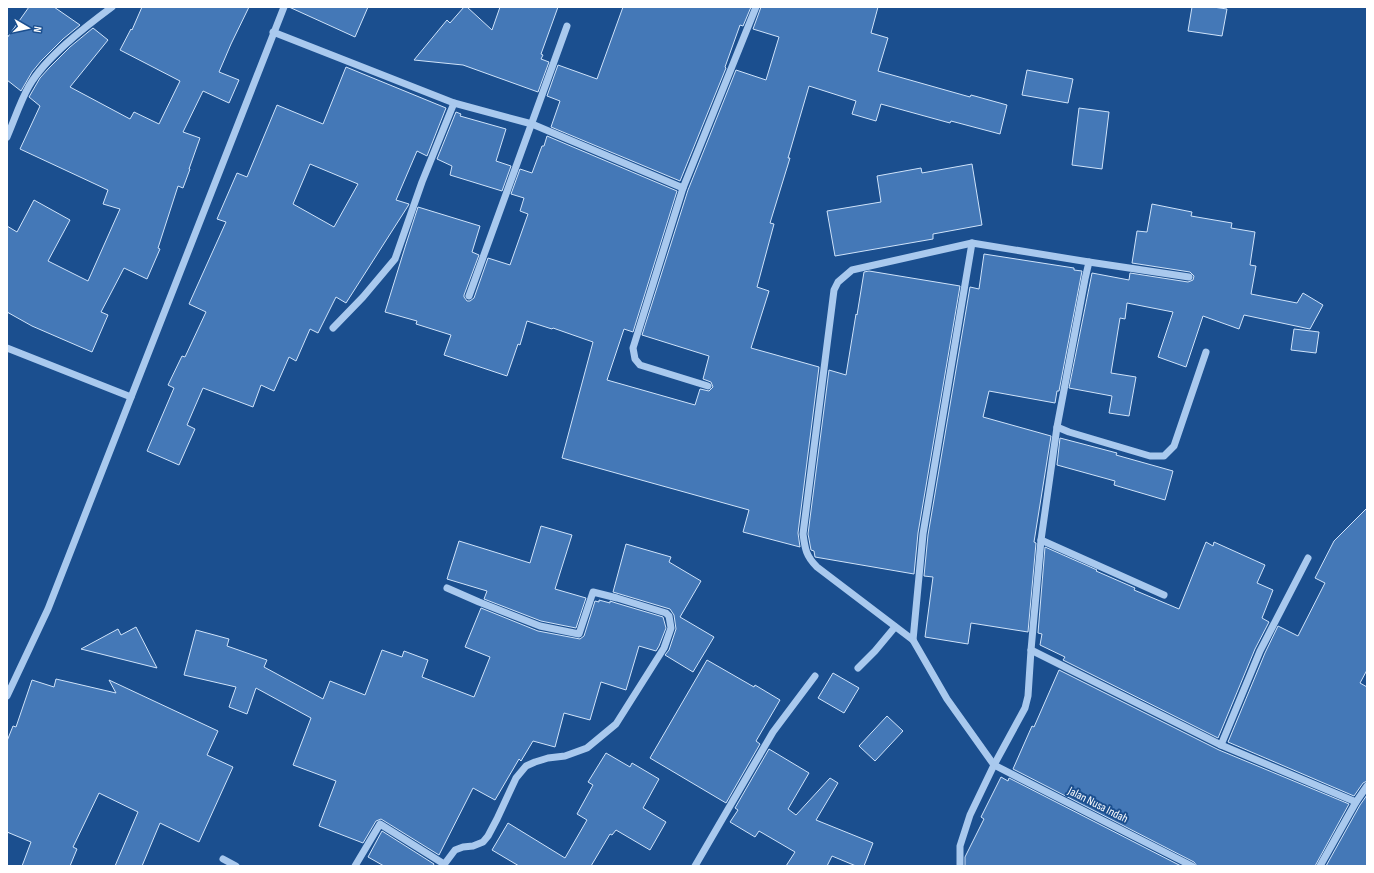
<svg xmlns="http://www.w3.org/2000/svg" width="1374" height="873" viewBox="0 0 1374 873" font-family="'Sofia Sans Condensed',sans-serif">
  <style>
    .building { fill: #4478b7; stroke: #cfe3fa; fill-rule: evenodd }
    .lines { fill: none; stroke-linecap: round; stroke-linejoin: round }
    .minor { stroke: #a9c9ee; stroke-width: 7 }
    .labels { text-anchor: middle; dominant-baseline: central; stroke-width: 4; stroke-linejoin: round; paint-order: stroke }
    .street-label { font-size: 12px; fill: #fff; stroke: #1b4f8f }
  </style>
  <rect width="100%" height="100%" fill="#1b4f8f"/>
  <!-- building -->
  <g class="building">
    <polygon points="29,7 54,7 80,25 63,39 41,61 32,72 21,91 7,80 7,38"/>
    <polygon points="142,7 249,7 231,44 219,72 239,80 229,103 203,91 183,132 200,138 189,169 190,169 183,188 178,186 158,248 160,249 147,279 124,268 101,312 108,315 92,352 32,326 7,312 7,226 17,232 34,200 70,220 48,261 88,281 120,209 103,204 108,190 20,149 40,106 29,97 40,78 49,68 70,47 93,28 108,40 70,87 130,119 134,112 159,124 180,81 120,50 131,29 132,30"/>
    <polygon points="289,7 368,7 355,37"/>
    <polygon points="464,7 467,7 492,30 500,7 558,7 541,54 543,55 541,59 549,62 538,92 463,65 414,60 447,20 450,23"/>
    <polygon points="623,7 751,7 743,26 740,25 725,67 726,68 680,181 551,127 560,101 547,96 558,65 597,79"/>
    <polygon points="761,7 878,7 871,33 888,38 878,71 970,97 971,95 1007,105 1000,134 951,121 950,123 881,104 876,121 852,114 856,101 809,86 788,158 790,158 770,223 774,224 757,287 769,291 751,348 819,367 798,533 800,547 743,532 749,510 562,458 593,342 553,328 552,329 527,321 520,345 518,344 507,376 444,355 451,335 416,324 417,321 385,312 406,244 418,207 480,226 472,252 479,255 464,295 464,297 467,301 470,301 474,298 488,258 510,265 528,214 520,211 524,198 511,194 520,169 532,173 542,146 544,146 547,136 677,191 633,332 624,329 607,380 695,405 700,389 709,391 713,387 711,382 703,379 709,356 642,335 688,190 736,70 766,80 779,37 753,29"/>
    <polygon points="1192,7 1213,7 1227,9 1222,36 1188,31"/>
    <path d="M346,67L446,108L427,156L417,151L396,200L409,204L408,206L346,303L336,297L318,333L310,329L296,361L289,357L274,391L261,385L253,407L203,388L187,425L195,429L179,465L147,451L174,388L168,385L182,356L185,357L206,312L189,304L226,222L217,219L237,173L247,177L277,105L323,124ZM310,164L358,184L334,227L293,204Z"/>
    <polygon points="1027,70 1073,79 1068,103 1022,95"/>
    <polygon points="1079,108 1109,112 1102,169 1072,165"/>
    <polygon points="456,112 461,114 460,116 506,129 496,161 511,166 502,191 450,175 452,166 437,159"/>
    <polygon points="972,164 982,225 933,234 933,239 835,256 827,211 881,202 877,176 921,168 922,173"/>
    <polygon points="1152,204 1192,212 1191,216 1232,223 1231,228 1255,232 1250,265 1256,266 1251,294 1297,303 1303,293 1323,305 1310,329 1244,315 1239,329 1203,316 1186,367 1158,357 1173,312 1127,303 1125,319 1120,318 1111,373 1136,377 1129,416 1109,413 1112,396 1069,388 1092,273 1129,280 1130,273 1188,282 1193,280 1194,276 1190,272 1132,263 1137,231 1147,232"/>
    <polygon points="984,254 1074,268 1074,270 1082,271 1059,391 1057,391 1055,403 989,391 983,417 1051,436 1034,542 1036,543 1028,632 971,623 968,644 925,637 933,577 924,576 928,535 970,287 979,289"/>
    <polygon points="869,271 960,286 918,533 914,574 815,557 814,551 811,550 809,539 808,534 829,370 846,375 856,314 857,315 864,272"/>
    <polygon points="1294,329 1319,332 1316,353 1291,350"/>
    <polygon points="1060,438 1117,453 1116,455 1173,471 1165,500 1114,485 1115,481 1057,465"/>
    <polygon points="1367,508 1367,670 1360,683 1367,687 1367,781 1363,783 1354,796 1228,742 1265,653 1278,626 1298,636 1325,583 1315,578 1334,541"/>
    <polygon points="541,526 572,535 555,589 586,598 576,628 541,621 484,599 487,591 447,579 459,541 530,563"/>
    <polygon points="1206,542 1213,546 1214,542 1265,565 1257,583 1273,590 1262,618 1269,622 1255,649 1218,738 1063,660 1065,657 1040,645 1042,634 1038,633 1045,547 1097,570 1096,571 1135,588 1134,590 1179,609"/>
    <polygon points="626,544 671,557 669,562 701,581 680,617 714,637 693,672 665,655 669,650 676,629 674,615 670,609 613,592"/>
    <polygon points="599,600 610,603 610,601 616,603 663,617 666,628 659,646 656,651 639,646 626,690 601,682 590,720 564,713 555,747 533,741 521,761 519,759 495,800 473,788 439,855 381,819 376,821 363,843 319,826 336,781 293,765 311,718 256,688 247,714 229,707 236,687 184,675 196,630 229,639 227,646 267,660 264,667 323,699 330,681 365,695 382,650 402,657 404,651 428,660 422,677 474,697 490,657 465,647 481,608 538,631 580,639 584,636 595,601 599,602"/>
    <polygon points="136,627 157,668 81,649 118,629 121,635"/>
    <polygon points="707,660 754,687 755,685 780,700 756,741 760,744 726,803 650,758"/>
    <polygon points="1059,670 1219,750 1349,804 1315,866 1197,866 1194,862 1013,769 1032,726 1034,727"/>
    <polygon points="833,673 859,688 844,713 818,698"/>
    <polygon points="56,679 116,693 109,680 218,731 207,755 233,767 199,842 160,823 142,866 115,866 138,812 99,793 73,847 77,849 70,866 22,866 31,842 7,832 7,741 13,726 16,727 32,680 54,687"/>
    <polygon points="887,716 903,731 875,761 859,746"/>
    <polygon points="769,749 809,773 788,809 796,815 830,778 838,783 816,820 873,843 864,866 856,866 832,856 827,866 786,866 795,852 759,831 755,837 730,822 738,810 735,808"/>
    <polygon points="606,753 630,767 632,763 659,779 643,808 666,822 650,850 616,830 612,835 610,834 591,866 519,866 492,850 508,823 565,858 587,820 577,814 593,785 588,782"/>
    <polygon points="1001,777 1008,781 1009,778 1181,866 965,866 965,857 984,819 981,817"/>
    <polygon points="1367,795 1367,866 1326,866 1360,805"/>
    <polygon points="382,831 434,864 433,866 384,866 368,857"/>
  </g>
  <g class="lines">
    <!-- minor -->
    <g class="minor">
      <polyline points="273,32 454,103 532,124 683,188"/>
      <path d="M7,137C14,121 20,102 29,86C46,57 85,27 112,7"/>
      <polyline points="972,243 923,534 913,640 947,699 994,765 1192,866"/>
      <polyline points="1089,262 1189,277"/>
      <polyline points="469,296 567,26"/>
      <polyline points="333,328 363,297 395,259 422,182 454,103"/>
      <polyline points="7,348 131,397"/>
      <polyline points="708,386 640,365 635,359 633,348 683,188 756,7"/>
      <polyline points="1057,427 1069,432 1150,456 1164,456 1174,446 1206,352"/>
      <polyline points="1041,540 1164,595"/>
      <path d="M913,640L817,567C806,556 805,549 803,534L834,290L838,282L852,270L972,243L1089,262L1085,279L1057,427L1041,540L1031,650L1028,696L1025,708L994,765L970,815L960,846V866"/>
      <polyline points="1031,650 1221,745 1356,802"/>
      <polyline points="858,668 875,651 895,627"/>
      <polyline points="7,696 48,609 284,7"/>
      <polyline points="1221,745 1260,651 1308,558"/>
      <polyline points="223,859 236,866"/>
      <polyline points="355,866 380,824 444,864"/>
      <polyline points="443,866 455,850 463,847 473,846 483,842 488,836 497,819 516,778 526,766 535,762 548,758 565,756 587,748 616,724 664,648 671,628 669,616 666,613 617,598 593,592 579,634 540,626 479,602 447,588"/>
      <polyline points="695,866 773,732 815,676"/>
      <polyline points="1320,866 1356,802 1367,786"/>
    </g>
  </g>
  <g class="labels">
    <!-- street labels -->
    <g class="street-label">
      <text transform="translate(1098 805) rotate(27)">Jalan Nusa Indah</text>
    </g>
  </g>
  <!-- border -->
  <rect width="1374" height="873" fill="none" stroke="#ffffff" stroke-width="16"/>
  <!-- north arrow -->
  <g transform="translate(28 28) rotate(99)" stroke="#1b4f8f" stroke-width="3" paint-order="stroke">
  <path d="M0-3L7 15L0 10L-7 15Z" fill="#ffffff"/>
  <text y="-6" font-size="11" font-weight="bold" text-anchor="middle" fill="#ffffff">N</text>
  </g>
</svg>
